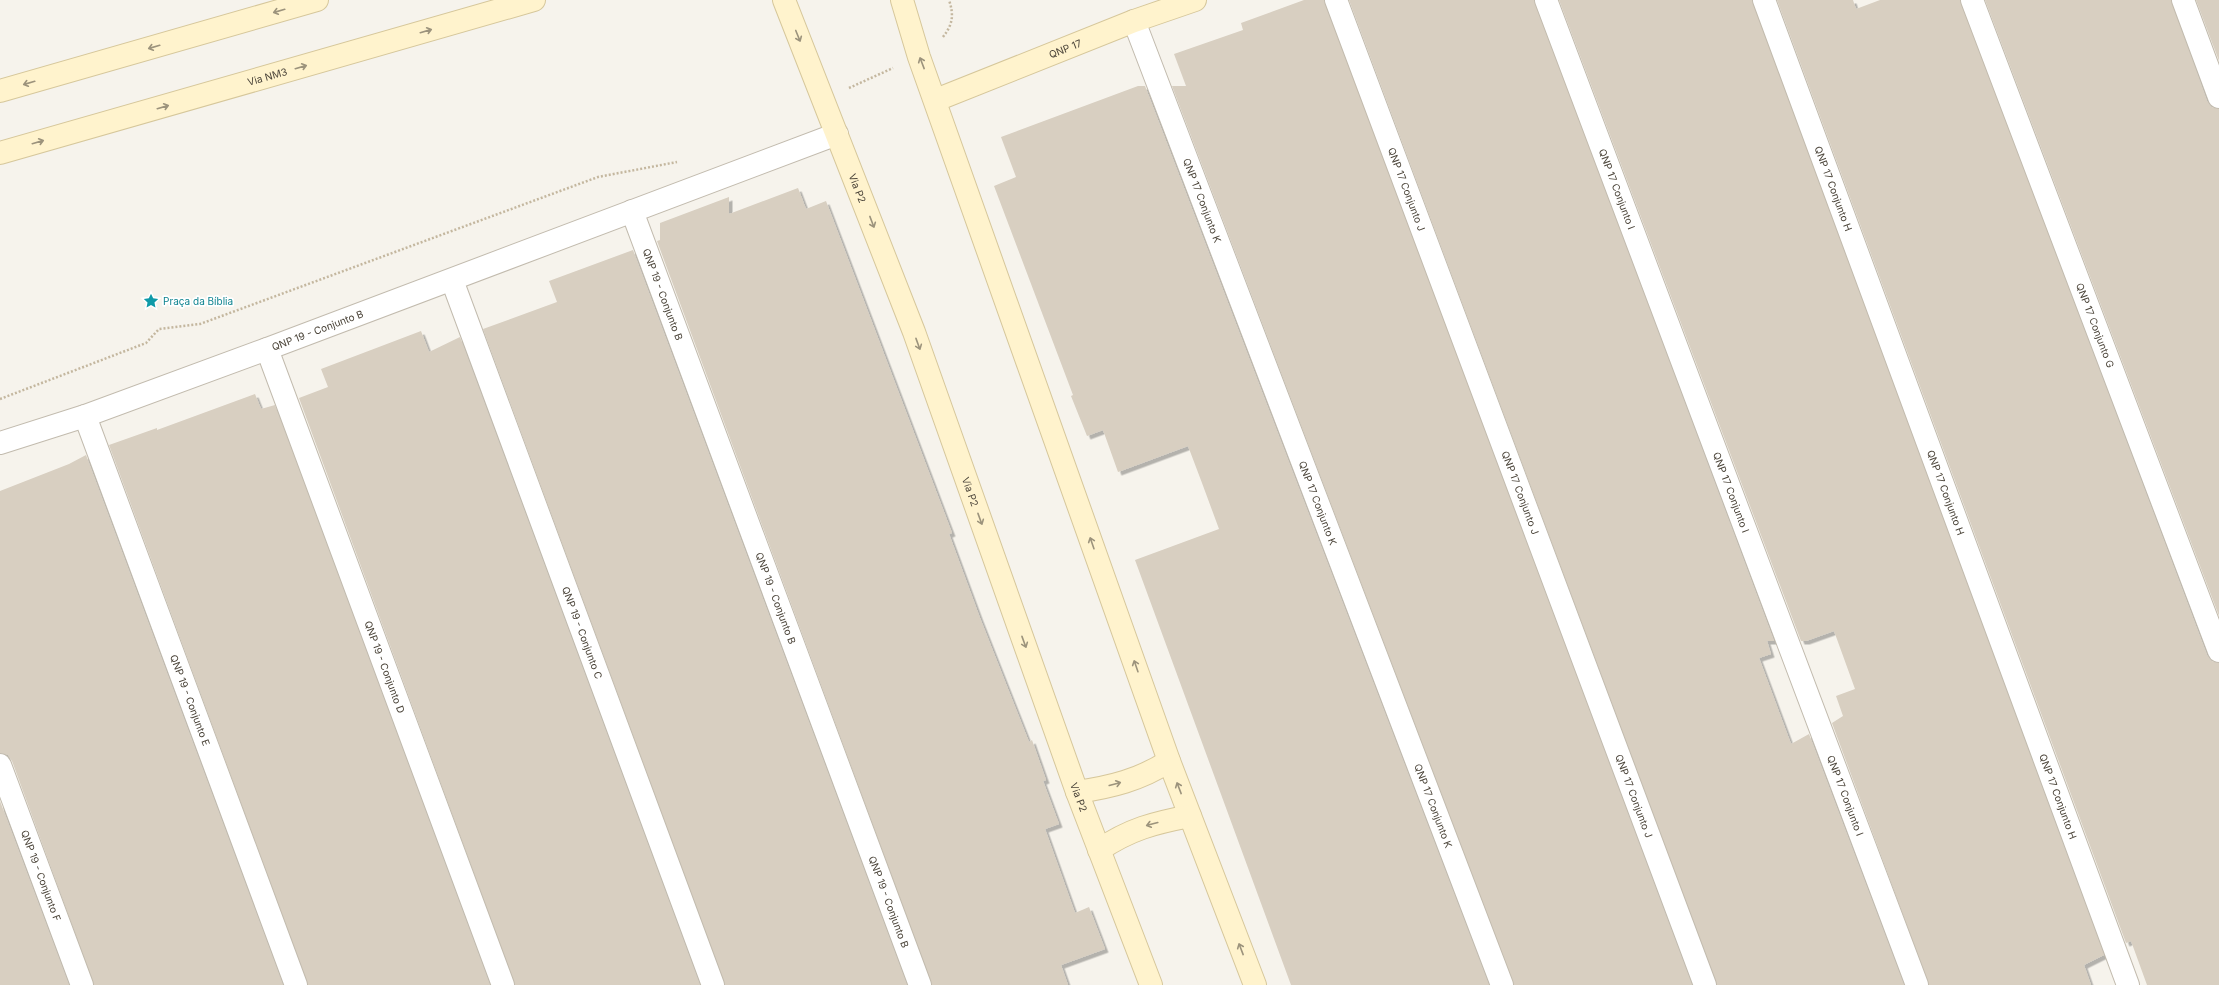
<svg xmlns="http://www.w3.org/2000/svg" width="2219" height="985" viewBox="0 0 2219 985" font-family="Inter,sans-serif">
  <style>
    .building { fill: #d8cfc1; filter: url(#shadow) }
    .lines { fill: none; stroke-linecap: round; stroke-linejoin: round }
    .street-casing { stroke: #c2bbae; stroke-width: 24 }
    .secondary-casing { stroke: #d6c79b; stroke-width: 24 }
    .path { stroke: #c4b79f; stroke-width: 2.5; stroke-dasharray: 2 2; stroke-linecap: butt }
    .street { stroke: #fff; stroke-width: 22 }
    .secondary { stroke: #fff3cd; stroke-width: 22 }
    .oneway { stroke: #9c937c }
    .labels { text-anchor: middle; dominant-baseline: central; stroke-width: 3.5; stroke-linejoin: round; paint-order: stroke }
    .street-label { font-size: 10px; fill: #4b4439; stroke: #fff }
    .culture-label { font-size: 10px; fill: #0d838f; stroke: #fff; text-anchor: start }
  </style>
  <defs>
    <filter id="shadow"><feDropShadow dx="3.5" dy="3.5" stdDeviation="0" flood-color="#0004"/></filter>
  </defs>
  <rect width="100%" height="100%" fill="#f6f3ec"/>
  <!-- building -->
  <g class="building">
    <polygon points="1304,0 1324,0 1692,985 1514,985 1172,86 1186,86 1174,54 1243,30 1241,23"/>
    <polygon points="1349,0 1534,0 1774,641 1767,641 1771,654 1759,658 1791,744 1809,734 1904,985 1717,985"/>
    <polygon points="1559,0 1752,0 2104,955 2084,965 2091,985 1929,985 1832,723 1843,716 1836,696 1855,689 1834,631 1806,641 1801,641"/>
    <polygon points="1777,0 1853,0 1856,9 1880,0 1960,0 2207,655 2211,661 2219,663 2219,985 2147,985 2131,941 2126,943"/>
    <polygon points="1985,0 2171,0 2207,101 2211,107 2219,109 2219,616"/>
    <polygon points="2196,0 2219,0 2219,61"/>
    <polygon points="1138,86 1145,86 1489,985 1291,985 1135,560 1219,529 1202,483 1188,446 1118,472 1103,430 1087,436 1071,396 1073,395 994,186 1016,177 1001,137"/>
    <polygon points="798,188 806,209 826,201 952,533 949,534 980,618 1029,742 1032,740 1046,780 1043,781 1059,824 1045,829 1075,913 1089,907 1105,949 1061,965 1068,985 932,985 657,241 660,240 660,223 729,197 729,214"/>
    <polygon points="633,250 907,985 725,985 483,329 557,302 549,281"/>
    <polygon points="421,331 429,352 460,337 700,985 515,985 299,398 328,387 321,369"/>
    <polygon points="255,394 261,409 275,405 490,985 308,985 109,445 157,428 157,430"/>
    <polygon points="86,455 283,985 94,985 12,761 8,755 0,753 0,491 69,464"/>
    <polygon points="0,801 69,985 0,985"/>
  </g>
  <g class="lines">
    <!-- street casing -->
    <g class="street-casing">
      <g id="street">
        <path id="s1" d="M1336,0L1705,985"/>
        <path id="s2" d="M1546,0L1917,985"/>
        <path id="s3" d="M1764,0L2128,985"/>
        <path id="s4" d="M1972,0L2219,651"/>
        <polyline points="2183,0 2219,97"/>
        <path id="s5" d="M1134,21L1502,985"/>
        <path id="s6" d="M632,211L920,985"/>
        <path id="s7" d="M452,280L713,985"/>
        <path id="s8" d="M267,349L503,985"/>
        <path id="s9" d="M85,416L296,985"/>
        <path id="s10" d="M0,443L85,416L267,349L837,134"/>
        <path id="s11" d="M0,765L82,985"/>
      </g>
    </g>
    <!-- secondary casing -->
    <g class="secondary-casing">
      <g id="secondary">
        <path id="s12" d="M784,0L914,332L1077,792L1151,985"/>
        <polyline points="902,0 919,57 1169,761 1255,985"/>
        <polyline points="0,91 317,0"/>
        <path id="s13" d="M936,100L1134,21L1195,0"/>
        <path id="s14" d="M0,153L534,0"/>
        <path d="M1077,792C1111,787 1140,780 1169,761"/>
        <path d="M1099,850C1130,829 1154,823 1190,816"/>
      </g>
    </g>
    <!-- path -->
    <g class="path">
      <path d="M943,37C953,24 954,15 949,0"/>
      <polyline points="849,88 893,68"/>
      <polyline points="0,399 146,343 159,329 200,324 598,177 677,162"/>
    </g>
    <!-- street -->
    <use href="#street" class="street"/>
    <!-- secondary -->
    <use href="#secondary" class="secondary"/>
  </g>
  <!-- one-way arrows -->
  <defs><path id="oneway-shaft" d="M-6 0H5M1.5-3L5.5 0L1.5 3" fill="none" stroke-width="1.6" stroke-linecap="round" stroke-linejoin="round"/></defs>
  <g class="oneway">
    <use href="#oneway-shaft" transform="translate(279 11) rotate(164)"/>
    <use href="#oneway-shaft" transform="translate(426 31) rotate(-16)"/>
    <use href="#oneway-shaft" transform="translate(798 36) rotate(68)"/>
    <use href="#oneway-shaft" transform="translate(154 47) rotate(164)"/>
    <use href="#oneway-shaft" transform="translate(922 63) rotate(-111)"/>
    <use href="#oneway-shaft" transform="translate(301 67) rotate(-16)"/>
    <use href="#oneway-shaft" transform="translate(29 83) rotate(164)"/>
    <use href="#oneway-shaft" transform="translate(163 107) rotate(-16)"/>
    <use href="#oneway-shaft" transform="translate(38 142) rotate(-16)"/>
    <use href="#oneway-shaft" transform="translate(872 222) rotate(69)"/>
    <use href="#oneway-shaft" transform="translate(918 344) rotate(70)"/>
    <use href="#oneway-shaft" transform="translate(980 519) rotate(70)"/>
    <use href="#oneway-shaft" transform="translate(1092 543) rotate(-109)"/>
    <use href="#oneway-shaft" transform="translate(1024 642) rotate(70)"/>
    <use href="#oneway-shaft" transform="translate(1136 666) rotate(-109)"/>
    <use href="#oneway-shaft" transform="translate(1115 784) rotate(-15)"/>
    <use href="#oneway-shaft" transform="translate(1179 788) rotate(-111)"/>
    <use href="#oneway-shaft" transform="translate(1152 824) rotate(165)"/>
    <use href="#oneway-shaft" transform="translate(1241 949) rotate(-111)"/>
  </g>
  <!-- icons -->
  <defs>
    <g id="sight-bare" transform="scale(1.2)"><path d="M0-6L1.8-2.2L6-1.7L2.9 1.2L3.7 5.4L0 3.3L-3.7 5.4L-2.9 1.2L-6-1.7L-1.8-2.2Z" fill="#0f9aa8" stroke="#fff" stroke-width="2.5" paint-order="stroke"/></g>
  </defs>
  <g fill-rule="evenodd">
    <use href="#sight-bare" x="151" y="301"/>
  </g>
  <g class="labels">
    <!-- street labels -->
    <g class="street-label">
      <text stroke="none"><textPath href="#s13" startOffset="139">QNP 17</textPath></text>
      <text stroke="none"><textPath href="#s14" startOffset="278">Via NM3</textPath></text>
      <text stroke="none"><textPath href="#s12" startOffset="202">Via P2</textPath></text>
      <text stroke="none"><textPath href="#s1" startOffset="202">QNP 17 Conjunto J</textPath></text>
      <text stroke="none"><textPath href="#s2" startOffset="202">QNP 17 Conjunto I</textPath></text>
      <text stroke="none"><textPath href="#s3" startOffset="201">QNP 17 Conjunto H</textPath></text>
      <text stroke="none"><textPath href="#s5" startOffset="192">QNP 17 Conjunto K</textPath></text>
      <text stroke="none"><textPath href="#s6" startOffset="89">QNP 19 - Conjunto B</textPath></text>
      <text stroke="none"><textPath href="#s4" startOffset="348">QNP 17 Conjunto G</textPath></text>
      <text stroke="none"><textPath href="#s10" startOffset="337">QNP 19 - Conjunto B</textPath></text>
      <text stroke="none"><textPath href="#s12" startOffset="526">Via P2</textPath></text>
      <text stroke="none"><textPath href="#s1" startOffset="526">QNP 17 Conjunto J</textPath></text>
      <text stroke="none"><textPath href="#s2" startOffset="526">QNP 17 Conjunto I</textPath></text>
      <text stroke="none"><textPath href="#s3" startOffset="525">QNP 17 Conjunto H</textPath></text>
      <text stroke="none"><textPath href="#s5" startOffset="516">QNP 17 Conjunto K</textPath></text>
      <text stroke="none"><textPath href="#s6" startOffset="413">QNP 19 - Conjunto B</textPath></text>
      <text stroke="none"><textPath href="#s7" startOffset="376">QNP 19 - Conjunto C</textPath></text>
      <text stroke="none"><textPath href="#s8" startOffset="339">QNP 19 - Conjunto D</textPath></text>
      <text stroke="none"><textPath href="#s9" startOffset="303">QNP 19 - Conjunto E</textPath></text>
      <text stroke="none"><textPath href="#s1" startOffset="850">QNP 17 Conjunto J</textPath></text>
      <text stroke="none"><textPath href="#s2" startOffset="850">QNP 17 Conjunto I</textPath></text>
      <text stroke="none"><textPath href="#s3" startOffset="849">QNP 17 Conjunto H</textPath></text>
      <text stroke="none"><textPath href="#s12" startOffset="850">Via P2</textPath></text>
      <text stroke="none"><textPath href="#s5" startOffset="840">QNP 17 Conjunto K</textPath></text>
      <text stroke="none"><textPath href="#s11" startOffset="118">QNP 19 - Conjunto F</textPath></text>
      <text stroke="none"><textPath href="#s6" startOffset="737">QNP 19 - Conjunto B</textPath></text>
    </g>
    <!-- culture labels -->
    <g class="culture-label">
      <text x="163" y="301">Praça da Bíblia</text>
    </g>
  </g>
</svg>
